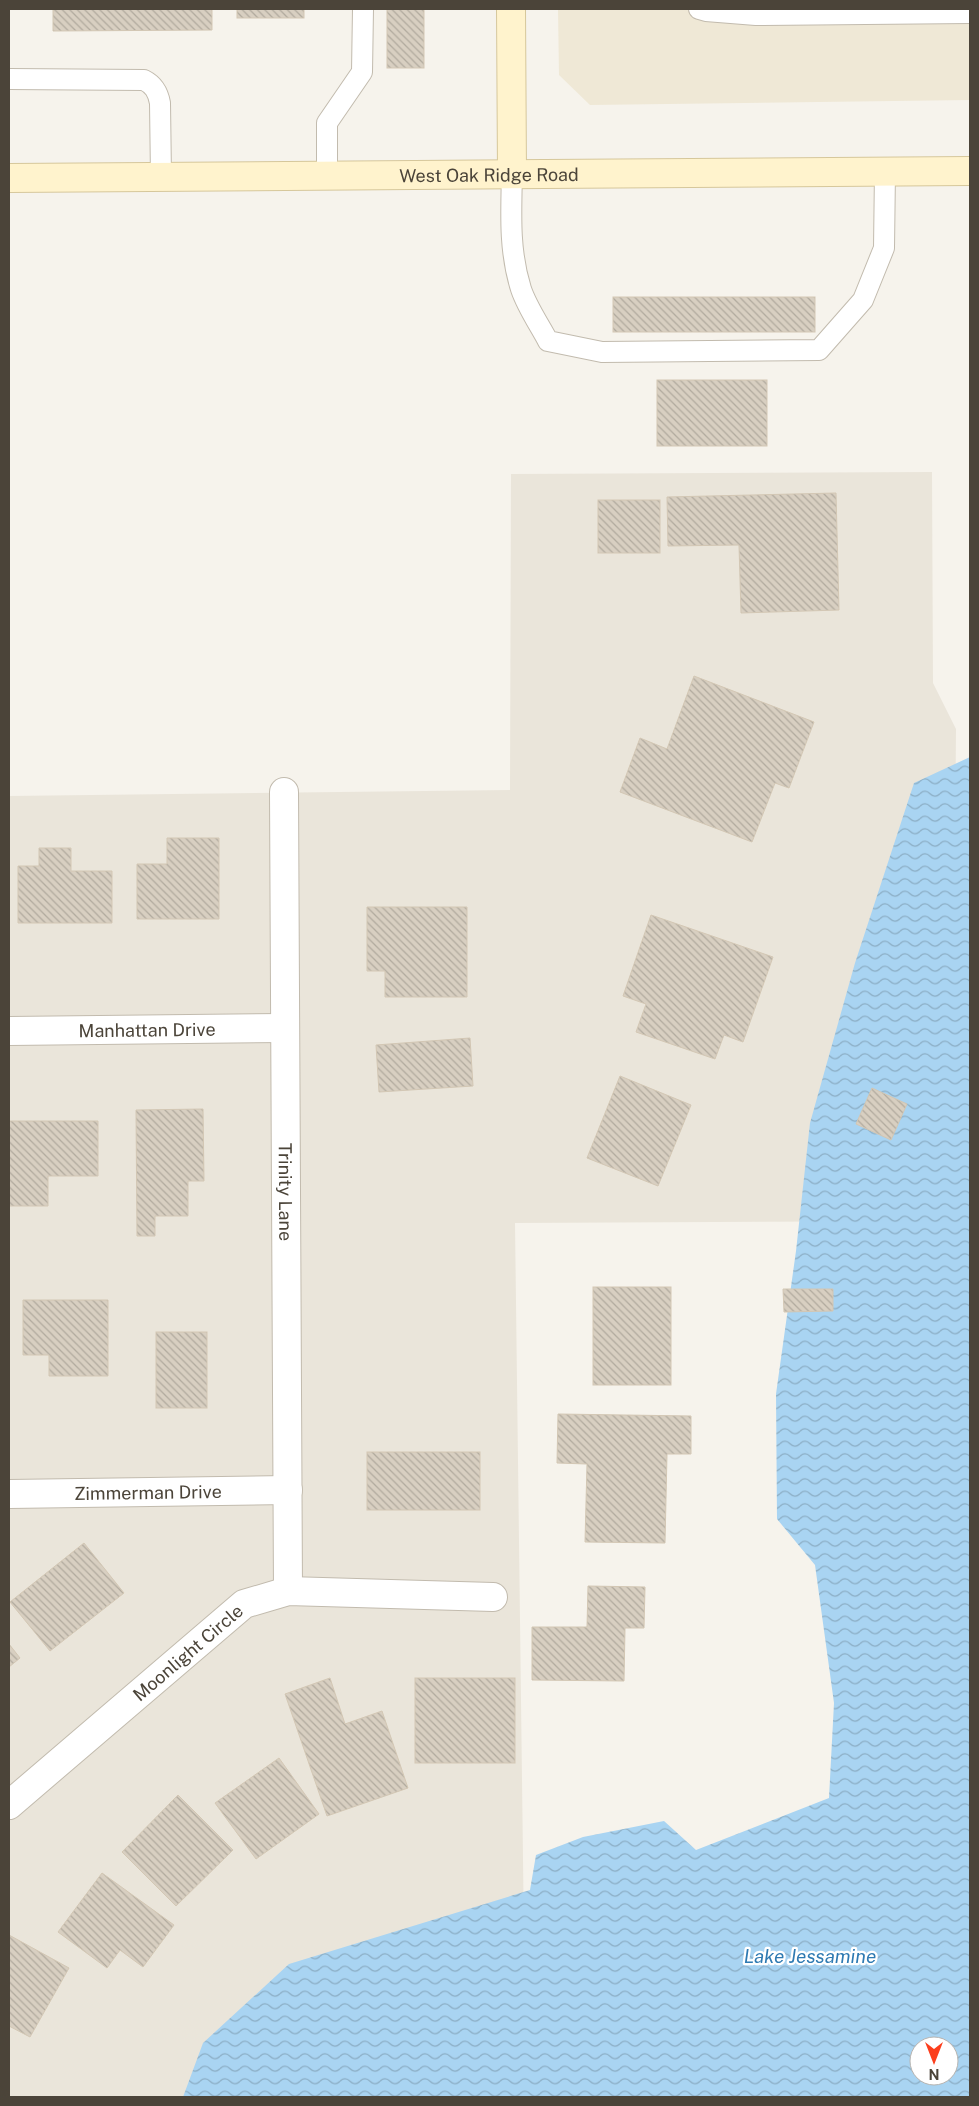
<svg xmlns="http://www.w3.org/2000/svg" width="979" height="2106" viewBox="0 0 979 2106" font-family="'Public Sans',sans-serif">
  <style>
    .residential { fill: #eae5da }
    .education { fill: #efe8d6 }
    .water { fill: url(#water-waves); fill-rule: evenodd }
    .building { fill: url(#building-back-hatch); stroke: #d3c7b4 }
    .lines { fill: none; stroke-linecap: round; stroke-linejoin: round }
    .lane-casing { stroke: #c2bbae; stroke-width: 22 }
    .street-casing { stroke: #c2bbae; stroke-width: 30 }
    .secondary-casing { stroke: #d6c79b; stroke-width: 30 }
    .lane { stroke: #fff; stroke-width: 20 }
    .street { stroke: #fff; stroke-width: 28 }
    .secondary { stroke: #fff3cd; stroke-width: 28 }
    .labels { text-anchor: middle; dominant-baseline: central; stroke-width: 4.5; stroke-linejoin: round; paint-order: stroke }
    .street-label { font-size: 18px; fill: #4b4439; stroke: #fff }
    .water-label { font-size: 19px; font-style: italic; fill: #2e7ab2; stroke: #fff }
  </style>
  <defs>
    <pattern id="water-waves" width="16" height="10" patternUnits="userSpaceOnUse" patternTransform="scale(1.25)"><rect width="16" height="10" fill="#a9d4f2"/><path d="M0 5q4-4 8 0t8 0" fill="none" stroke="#8caec5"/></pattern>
    <pattern id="building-back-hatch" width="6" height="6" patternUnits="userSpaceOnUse" patternTransform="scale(1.25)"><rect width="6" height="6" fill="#d8cfc1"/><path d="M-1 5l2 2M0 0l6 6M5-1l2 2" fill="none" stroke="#b1aa9e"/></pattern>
  </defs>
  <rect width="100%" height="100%" fill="#f6f3ec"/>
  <!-- residential -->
  <polygon class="residential" points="932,472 933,683 956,729 952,1221 515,1223 526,2097 9,2097 9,796 510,790 511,474"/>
  <!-- education -->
  <polygon class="education" points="558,9 970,9 970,100 590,105 559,75"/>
  <!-- water -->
  <path class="water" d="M970,757V2097H183L203,2043L289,1964L530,1890L536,1855L583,1837L664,1821L696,1850L829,1798L834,1703L815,1565L777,1519L776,1394L796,1251L810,1123L855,963L914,783ZM919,2046H949V2076H919Z"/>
  <!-- building -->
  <g class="building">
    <polygon points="53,9 212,9 212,30 53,31"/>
    <rect x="237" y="9" width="67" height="9"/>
    <rect x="387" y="9" width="37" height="59"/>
    <rect x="613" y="297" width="202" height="35"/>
    <rect x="657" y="380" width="110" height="66"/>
    <polygon points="836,493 839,610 741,613 739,545 668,546 667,497"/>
    <rect x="598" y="500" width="62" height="53"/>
    <polygon points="694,676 814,722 789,788 775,783 752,842 620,792 640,738 667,749"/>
    <polygon points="167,838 219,838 219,919 137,919 137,864 167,864"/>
    <polygon points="39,848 71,848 71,871 112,871 112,923 18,923 18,866 39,866"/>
    <polygon points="367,907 467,907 467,997 385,997 385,971 367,971"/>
    <polygon points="651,915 773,957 743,1042 724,1035 715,1059 636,1032 646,1004 623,996"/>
    <polygon points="470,1038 473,1086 379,1092 376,1045"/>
    <polygon points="620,1076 691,1105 658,1186 587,1158"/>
    <polygon points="872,1088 907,1104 891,1140 856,1124"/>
    <polygon points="203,1109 204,1181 188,1181 188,1216 155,1216 155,1236 137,1236 136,1110"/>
    <polygon points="9,1121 98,1121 98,1176 48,1176 48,1206 9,1206"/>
    <rect x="593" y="1287" width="78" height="98"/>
    <polygon points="783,1289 833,1289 833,1311 784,1312"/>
    <polygon points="23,1300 108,1300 108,1376 49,1376 49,1355 23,1355"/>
    <rect x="156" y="1332" width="51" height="76"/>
    <polygon points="558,1414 691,1416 691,1454 667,1454 665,1543 585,1542 587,1464 557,1463"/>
    <rect x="367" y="1452" width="113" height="58"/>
    <polygon points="84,1543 124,1593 50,1651 10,1602"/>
    <polygon points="588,1586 645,1587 644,1628 625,1628 624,1681 532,1680 532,1627 587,1627"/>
    <polygon points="9,1644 20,1658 9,1667"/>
    <polygon points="330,1678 345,1724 382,1711 408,1788 327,1816 285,1694"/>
    <rect x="415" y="1678" width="100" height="85"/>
    <polygon points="279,1758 319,1814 256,1859 215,1803"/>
    <polygon points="178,1795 233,1850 176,1906 122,1852"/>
    <polygon points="102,1873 174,1925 143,1967 120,1950 107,1968 58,1932"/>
    <polygon points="9,1935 69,1968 30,2037 9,2026"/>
  </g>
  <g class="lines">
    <!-- lane casing -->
    <g class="lane-casing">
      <g id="lane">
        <polyline points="699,9 706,11 756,15 970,13"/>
        <path d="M9,79L144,80C154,85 158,92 160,103L161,177"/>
        <path d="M512,174C511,214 509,251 521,289C527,307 539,324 548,341L602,352L819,350L863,300L884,248L885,171"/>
        <polyline points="327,176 327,123 362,72 363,9"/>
      </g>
    </g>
    <!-- street casing -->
    <g class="street-casing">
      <g id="street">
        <path id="s1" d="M284,792L288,1591"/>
        <path id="s2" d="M9,1031L285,1028"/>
        <path id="s3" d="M9,1494L288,1490"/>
        <path id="s4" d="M9,1805L244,1604L288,1591L493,1597"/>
      </g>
    </g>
    <!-- secondary casing -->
    <g class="secondary-casing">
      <g id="secondary">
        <polyline points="511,9 512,174"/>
        <path id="s5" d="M9,178L970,171"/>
      </g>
    </g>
    <!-- lane -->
    <use href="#lane" class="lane"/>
    <!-- street -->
    <use href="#street" class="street"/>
    <!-- secondary -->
    <use href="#secondary" class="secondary"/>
  </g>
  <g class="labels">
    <!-- street labels -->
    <g class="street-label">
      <text stroke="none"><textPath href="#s5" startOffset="480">West Oak Ridge Road</textPath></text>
      <text stroke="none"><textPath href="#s2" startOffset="138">Manhattan Drive</textPath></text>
      <text stroke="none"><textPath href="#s1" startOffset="400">Trinity Lane</textPath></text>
      <text stroke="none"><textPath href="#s3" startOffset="139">Zimmerman Drive</textPath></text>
      <text stroke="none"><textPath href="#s4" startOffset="235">Moonlight Circle</textPath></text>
    </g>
    <!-- water labels -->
    <g class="water-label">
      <text x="810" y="1956">Lake Jessamine</text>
    </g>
  </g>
  <!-- border -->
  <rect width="979" height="2106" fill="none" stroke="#4b4439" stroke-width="20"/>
  <!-- north arrow -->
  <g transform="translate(934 2061) rotate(180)"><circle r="24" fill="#ffffff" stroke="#b7b4b0"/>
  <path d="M0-4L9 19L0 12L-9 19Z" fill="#fc3f1d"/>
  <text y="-8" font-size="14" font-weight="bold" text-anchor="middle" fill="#4b4439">N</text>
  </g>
</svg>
